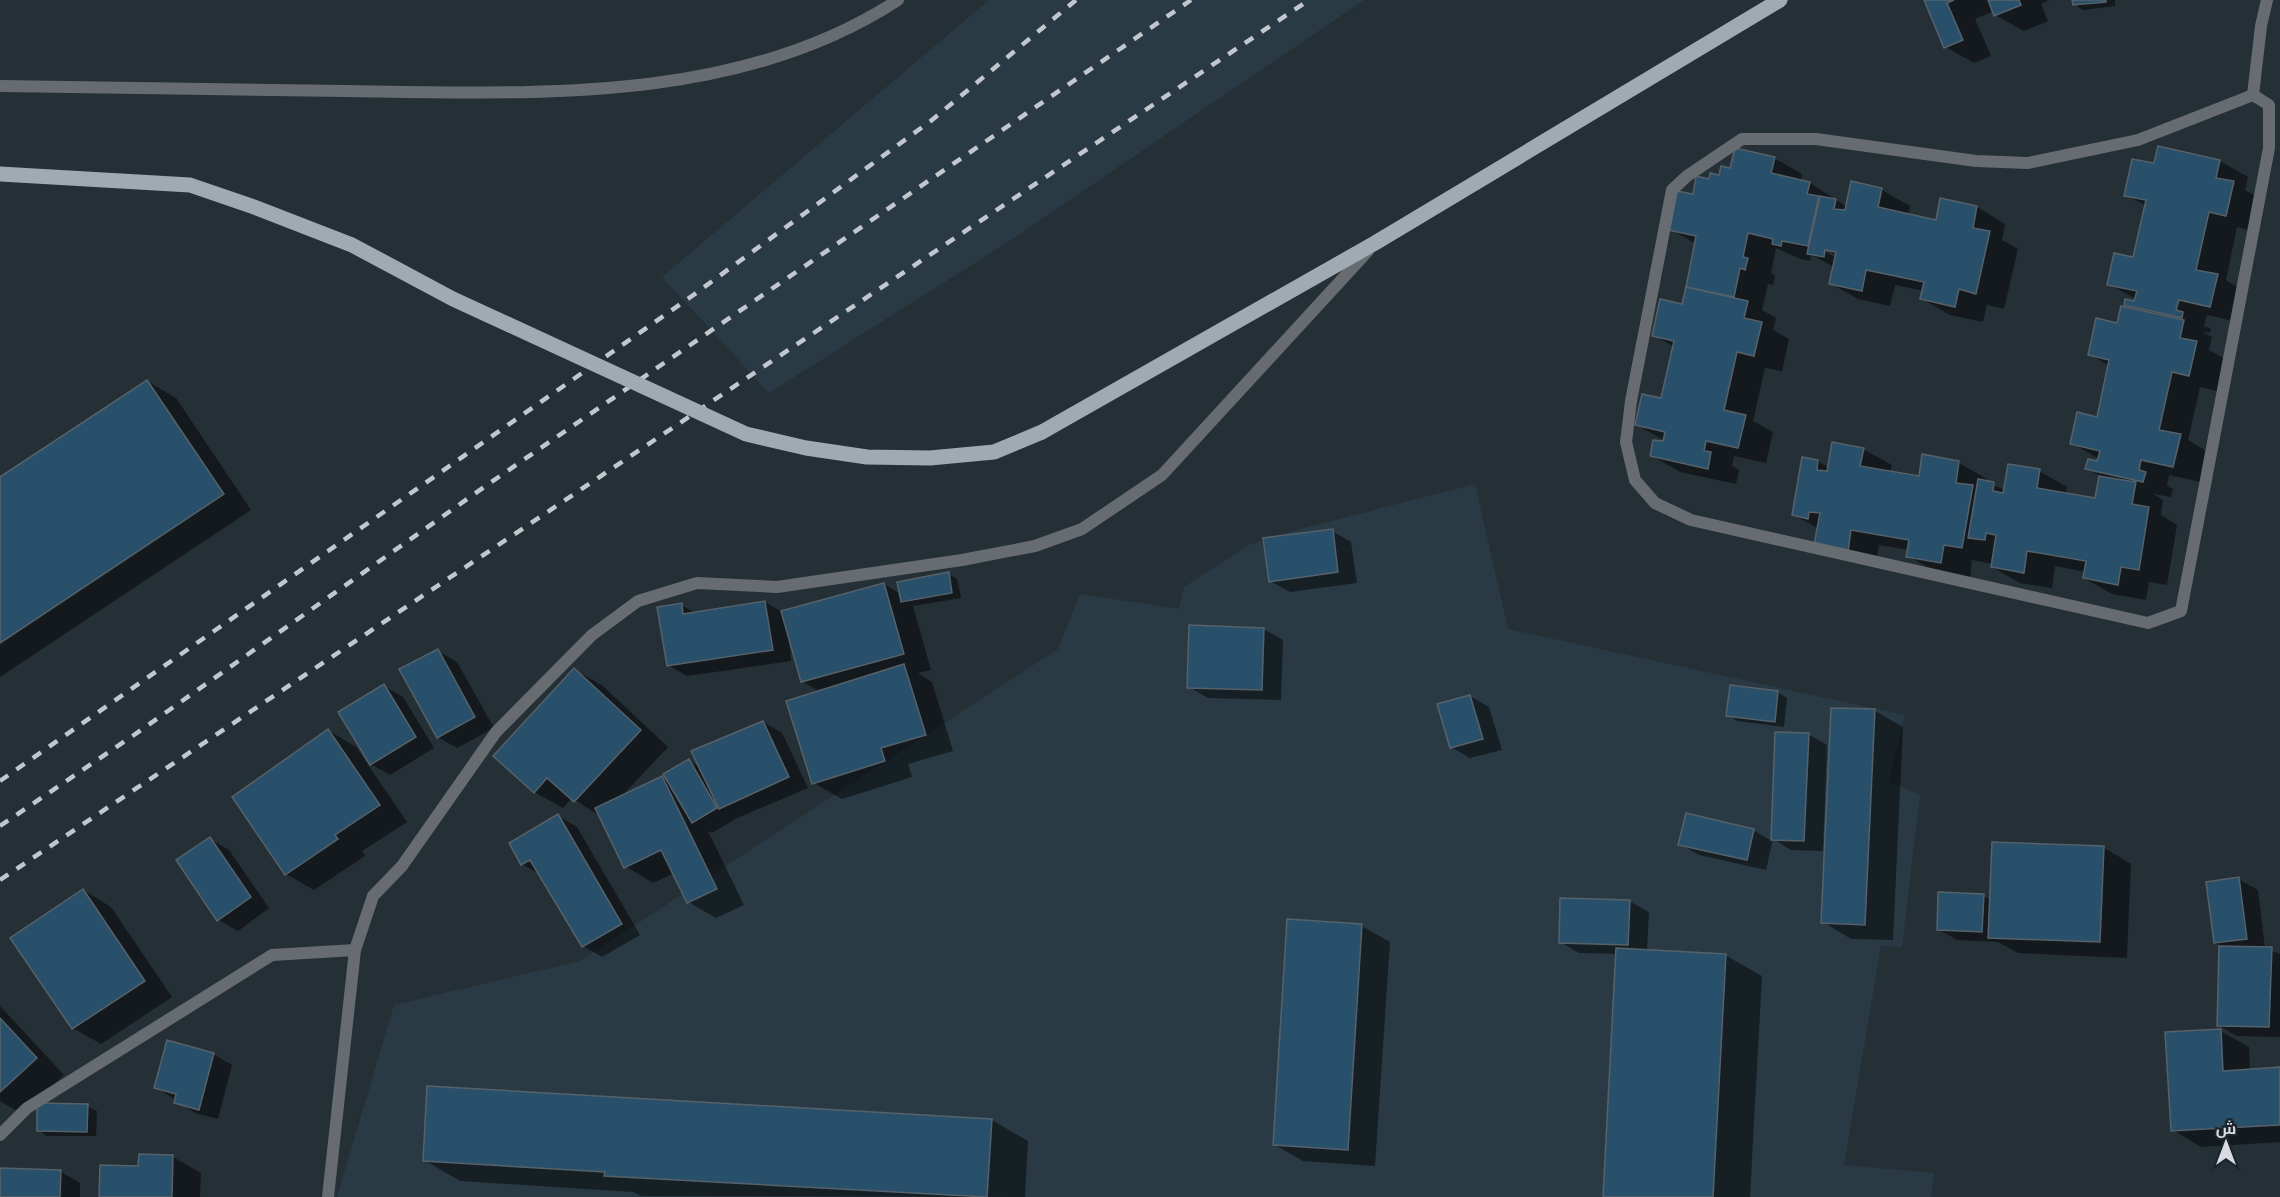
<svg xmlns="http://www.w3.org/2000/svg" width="2280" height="1197" viewBox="0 0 2280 1197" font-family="'Sofia Sans Condensed',Cairo,sans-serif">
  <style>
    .built { fill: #2a3a45 }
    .shadow { fill: #0007; fill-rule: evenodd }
    .building { fill: #29506a; stroke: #566169; stroke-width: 1.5 }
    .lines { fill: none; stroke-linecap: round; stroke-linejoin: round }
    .minor { stroke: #676c70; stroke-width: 12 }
    .tertiary { stroke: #676c70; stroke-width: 12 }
    .primary { stroke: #a0aab2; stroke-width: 15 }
    .rail { stroke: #c1c7cd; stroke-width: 4.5; stroke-dasharray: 10 10; stroke-linecap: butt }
    .primary-bridge { stroke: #a0aab2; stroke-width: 15 }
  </style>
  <rect width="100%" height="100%" fill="#252f36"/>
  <!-- built -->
  <g class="built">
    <polygon points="989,0 1364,0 1011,240 769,393 662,277"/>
    <polygon points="1475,484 1508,629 1905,715 1889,782 1920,795 1902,947 1881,946 1844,1165 1934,1173 1931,1197 337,1197 394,1005 580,961 1058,649 1080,594 1179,609 1184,587 1249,545 1277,535"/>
  </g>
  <!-- shadow -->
  <g class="shadow">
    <polygon points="1926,0 2049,0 2041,4 2048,21 2024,31 1995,15 1994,11 1975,19 1991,56 1974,63 1946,47"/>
    <polygon points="2074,0 2115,0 2115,6 2083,10 2074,4"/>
    <polygon points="2159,148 2220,161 2248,177 2245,190 2261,199 2254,231 2237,227 2226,280 2245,292 2238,322 2207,315 2204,326 2211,329 2210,333 2202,332 2212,337 2209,350 2225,359 2218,391 2200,387 2188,440 2208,452 2201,482 2169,475 2167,486 2173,489 2171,497 2153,494 2163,500 2161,515 2177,525 2167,585 2149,582 2146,600 2112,594 2084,578 2085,572 2055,566 2052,588 2020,583 1992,567 1993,564 1972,560 1970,578 1936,572 1908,556 1909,550 1879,545 1876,566 1844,561 1819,529 1794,515 1818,461 1829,468 1863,449 1892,465 1890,473 1920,478 1923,456 1959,463 1987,479 1986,482 2005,490 2039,471 2067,487 2066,495 2096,499 2100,476 2087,468 2098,462 2099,459 2072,443 2098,418 2110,366 2089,354 2118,325 2126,301 2135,303 2136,299 2109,284 2134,259 2146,206 2126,195 2155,165"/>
    <path d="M1774,158L1802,174L1801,181L1810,183L1847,207L1852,183L1882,190L1910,206L1908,215L1937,221L1977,207L2005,224L2002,240L2018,249L2004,309L1987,305L1983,322L1950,315L1922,299L1924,291L1895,285L1890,306L1858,299L1830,283L1834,267L1816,257L1811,256L1810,261L1801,259L1776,248L1771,273L1775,276L1773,285L1768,284L1762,310L1776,318L1773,330L1789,339L1782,371L1765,368L1753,421L1773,432L1766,463L1734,456L1732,466L1739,470L1736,484L1680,472L1651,455L1664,440L1637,425L1662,400L1674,347L1654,335L1683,305L1696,244L1670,229L1694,196L1710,181L1731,170ZM1819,245L1836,255V258L1818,247Z"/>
    <polygon points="147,381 176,398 251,510 0,677 0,479"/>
    <polygon points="1332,531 1351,542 1357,583 1290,592 1270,581"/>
    <polygon points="948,574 957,579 961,598 913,606 931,670 918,673 932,682 953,751 908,764 912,777 842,799 814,783 820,692 802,681 789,636 791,661 687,676 668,665 681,605 696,613 765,602 782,612 884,584 901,594"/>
    <polygon points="1264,629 1283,640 1281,700 1208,698 1189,687"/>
    <polygon points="438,651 457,662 494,728 457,748 438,737"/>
    <polygon points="575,670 603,686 668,747 621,797 662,778 669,782 689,761 700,767 763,722 782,733 808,788 737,818 712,833 708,831 744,905 716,918 688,902 674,873 653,883 625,866 600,816 572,798 563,808 534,792"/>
    <polygon points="384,686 403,697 434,748 390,775 367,762"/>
    <polygon points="1732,686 1778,692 1787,698 1784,727 1737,721 1728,715"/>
    <polygon points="1470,696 1489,707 1502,750 1470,758 1451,747"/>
    <polygon points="1833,709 1875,711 1903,727 1893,940 1851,939 1823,922"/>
    <polygon points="328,730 356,747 407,822 362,851 365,856 314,890 286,874"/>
    <polygon points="1776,733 1808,734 1827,745 1823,851 1791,850 1773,839 1766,870 1699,855 1680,844 1753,830 1772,841"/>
    <polygon points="558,816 577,827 640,935 602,957 583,946 541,875 522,864"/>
    <polygon points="210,839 229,850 269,908 238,931 219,920"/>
    <polygon points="2103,847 2131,864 2127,958 2018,953 1998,942 1957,940 1938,929 1983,896 1991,900"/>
    <polygon points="2238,879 2258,890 2265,949 2280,954 2280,1037 2237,1036 2218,1025 2221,946 2216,943"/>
    <polygon points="83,890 111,907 172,997 101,1044 73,1028"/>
    <polygon points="1629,901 1649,912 1647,951 1725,955 1762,976 1750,1197 1604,1197 1618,954 1579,953 1560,942"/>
    <polygon points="1362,926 1390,942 1375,1166 1303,1161 1275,1145"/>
    <polygon points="0,1006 64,1075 22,1114 0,1101"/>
    <polygon points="2220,1031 2249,1047 2250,1071 2280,1069 2280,1142 2201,1147 2173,1130"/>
    <polygon points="213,1054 232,1065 218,1119 195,1113 156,1087"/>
    <polygon points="87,1106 97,1111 96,1136 47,1136 38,1130"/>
    <polygon points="992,1120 1028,1141 1025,1197 642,1196 633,1192 460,1181 424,1160"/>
    <polygon points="173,1157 201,1173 200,1197 100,1197"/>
    <polygon points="0,1170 61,1172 80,1183 80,1197 0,1197"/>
  </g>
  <!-- building -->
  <g class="building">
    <polygon points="1924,0 1954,0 1947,3 1963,40 1944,48"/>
    <polygon points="1988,0 2019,0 2021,5 1994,16"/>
    <polygon points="2072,0 2106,0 2106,2 2073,5"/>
    <polygon points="2158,146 2220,160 2216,178 2234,181 2226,216 2209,212 2196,270 2218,274 2210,307 2179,300 2176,310 2183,312 2182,318 2124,305 2125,299 2134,301 2137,291 2107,285 2114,253 2133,257 2146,200 2124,196 2132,159 2154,163"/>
    <polygon points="1735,148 1775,157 1771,173 1810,182 1807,194 1819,196 1808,246 1782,241 1781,246 1772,244 1773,239 1748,233 1743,257 1748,258 1745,270 1740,268 1734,297 1686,287 1696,236 1668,230 1677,191 1693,194 1696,176 1709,179 1710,173 1719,175 1721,166 1730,168"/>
    <polygon points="1851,181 1882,188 1878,207 1936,220 1940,198 1977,206 1973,228 1990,231 1976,294 1959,289 1955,307 1920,299 1924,282 1866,270 1862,291 1829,284 1836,252 1825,250 1824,257 1807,254 1820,196 1836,199 1834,209 1845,210"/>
    <polygon points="1686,287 1748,301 1744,318 1762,322 1754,356 1737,352 1724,410 1746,415 1738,448 1706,441 1704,451 1711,452 1708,469 1650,456 1653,440 1663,441 1665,432 1635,425 1642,394 1661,398 1674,341 1652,336 1660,299 1682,304"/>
    <polygon points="2121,306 2184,320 2180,338 2197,341 2189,376 2172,372 2159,430 2181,434 2173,467 2141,460 2139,470 2146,472 2143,482 2085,469 2088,459 2097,461 2100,451 2070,444 2077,412 2097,417 2109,360 2088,355 2096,318 2117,323"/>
    <polygon points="147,380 224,494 0,643 0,477"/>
    <polygon points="1832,442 1864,448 1860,466 1919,476 1922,454 1959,461 1956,483 1973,485 1962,548 1944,545 1941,563 1906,557 1909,540 1851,530 1848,551 1814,545 1820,513 1809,512 1808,519 1792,515 1802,457 1818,460 1817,470 1827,471"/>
    <polygon points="2008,464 2040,469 2037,488 2095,498 2099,476 2136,482 2132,504 2149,507 2139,570 2121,567 2118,585 2083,578 2086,561 2027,551 2024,573 1991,567 1996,535 1986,533 1985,540 1968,538 1978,479 1994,482 1993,491 2003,493"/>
    <polygon points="1333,529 1338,572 1269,582 1263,538"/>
    <polygon points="949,572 952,593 901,602 897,582"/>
    <polygon points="884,583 904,654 801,682 781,611"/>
    <polygon points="765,601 773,650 667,666 657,607 682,603 683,614"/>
    <polygon points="1189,625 1264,628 1262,690 1187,688"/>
    <polygon points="438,649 475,717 437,738 399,669"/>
    <polygon points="904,664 926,735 881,748 885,761 812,784 786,701"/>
    <polygon points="574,668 641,730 574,802 547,778 534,793 493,756"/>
    <polygon points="384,684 416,737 370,765 338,712"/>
    <polygon points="1730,685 1778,691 1775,722 1726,716"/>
    <polygon points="1470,695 1483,739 1450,748 1437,704"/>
    <polygon points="1831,708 1875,709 1865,925 1821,923"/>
    <polygon points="763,721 789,777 719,809 691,751"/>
    <polygon points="328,729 380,805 335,835 338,839 285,875 232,797"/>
    <polygon points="1775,732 1809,733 1804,841 1771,840"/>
    <polygon points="689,759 717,808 692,823 663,774"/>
    <polygon points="662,776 717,889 687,903 661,850 624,868 595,808"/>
    <polygon points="1686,813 1754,829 1747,860 1678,845"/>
    <polygon points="558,814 622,924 582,947 530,860 521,865 509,843"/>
    <polygon points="210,837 251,897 217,921 176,860"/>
    <polygon points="1992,842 2104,846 2100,942 1988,938"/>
    <polygon points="2239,877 2247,939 2214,943 2206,882"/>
    <polygon points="83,889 145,981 72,1029 10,938"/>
    <polygon points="1938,892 1984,894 1982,932 1937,930"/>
    <polygon points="1560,898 1630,900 1628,945 1559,943"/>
    <polygon points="1287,919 1362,924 1348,1150 1273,1145"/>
    <polygon points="2219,946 2272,947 2269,1027 2217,1026"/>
    <polygon points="1616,948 1726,954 1713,1197 1603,1197"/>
    <polygon points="0,1018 37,1058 0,1092"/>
    <polygon points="2221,1029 2223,1071 2280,1067 2280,1125 2171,1131 2165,1032"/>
    <polygon points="167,1040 214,1053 199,1110 174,1103 176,1094 154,1088"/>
    <polygon points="427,1086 992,1119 987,1197 604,1176 605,1172 423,1161"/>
    <polygon points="37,1103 88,1104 87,1132 37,1131"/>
    <polygon points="139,1154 173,1155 172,1197 99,1197 100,1165 138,1166"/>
    <polygon points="0,1168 61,1170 60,1197 0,1197"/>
  </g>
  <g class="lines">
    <!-- minor -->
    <g class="minor">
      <polygon points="2253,95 2269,105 2269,148 2181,611 2148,623 1691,520 1655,503 1635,480 1626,442 1631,401 1672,190 1687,176 1742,139 1816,139 1976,161 2028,163 2138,140"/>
      <polyline points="2253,95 2261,26 2267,0"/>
      <polyline points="0,1135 27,1108 272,955 355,950"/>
      <polyline points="328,1197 355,950 373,896 402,866 496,732 592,635 638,601 697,583 777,587 962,560 1035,546 1082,529 1162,475 1368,251"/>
    </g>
    <!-- tertiary -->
    <path class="tertiary" d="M0,86C115,88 230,89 345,91C530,93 736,106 898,0"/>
    <!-- primary -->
    <polyline class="primary" points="1042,432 1375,243 1780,0"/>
    <!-- rail -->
    <g class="rail">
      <polyline points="0,781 692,296 932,120 1076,0"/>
      <polyline points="0,826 134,735 487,485 1191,0"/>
      <polyline points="0,880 1309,0"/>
    </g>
    <!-- primary-bridge -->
    <polyline class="primary-bridge" points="0,174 190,185 254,207 352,245 453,299 746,434 806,448 867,457 930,458 994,452 1042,432"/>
  </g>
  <!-- north arrow -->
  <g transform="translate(2226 1143)" stroke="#1c252c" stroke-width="4.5" paint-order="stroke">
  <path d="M0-4.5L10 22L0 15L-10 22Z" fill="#d6dce1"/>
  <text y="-9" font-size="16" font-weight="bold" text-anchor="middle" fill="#d6dce1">ش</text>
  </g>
</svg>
